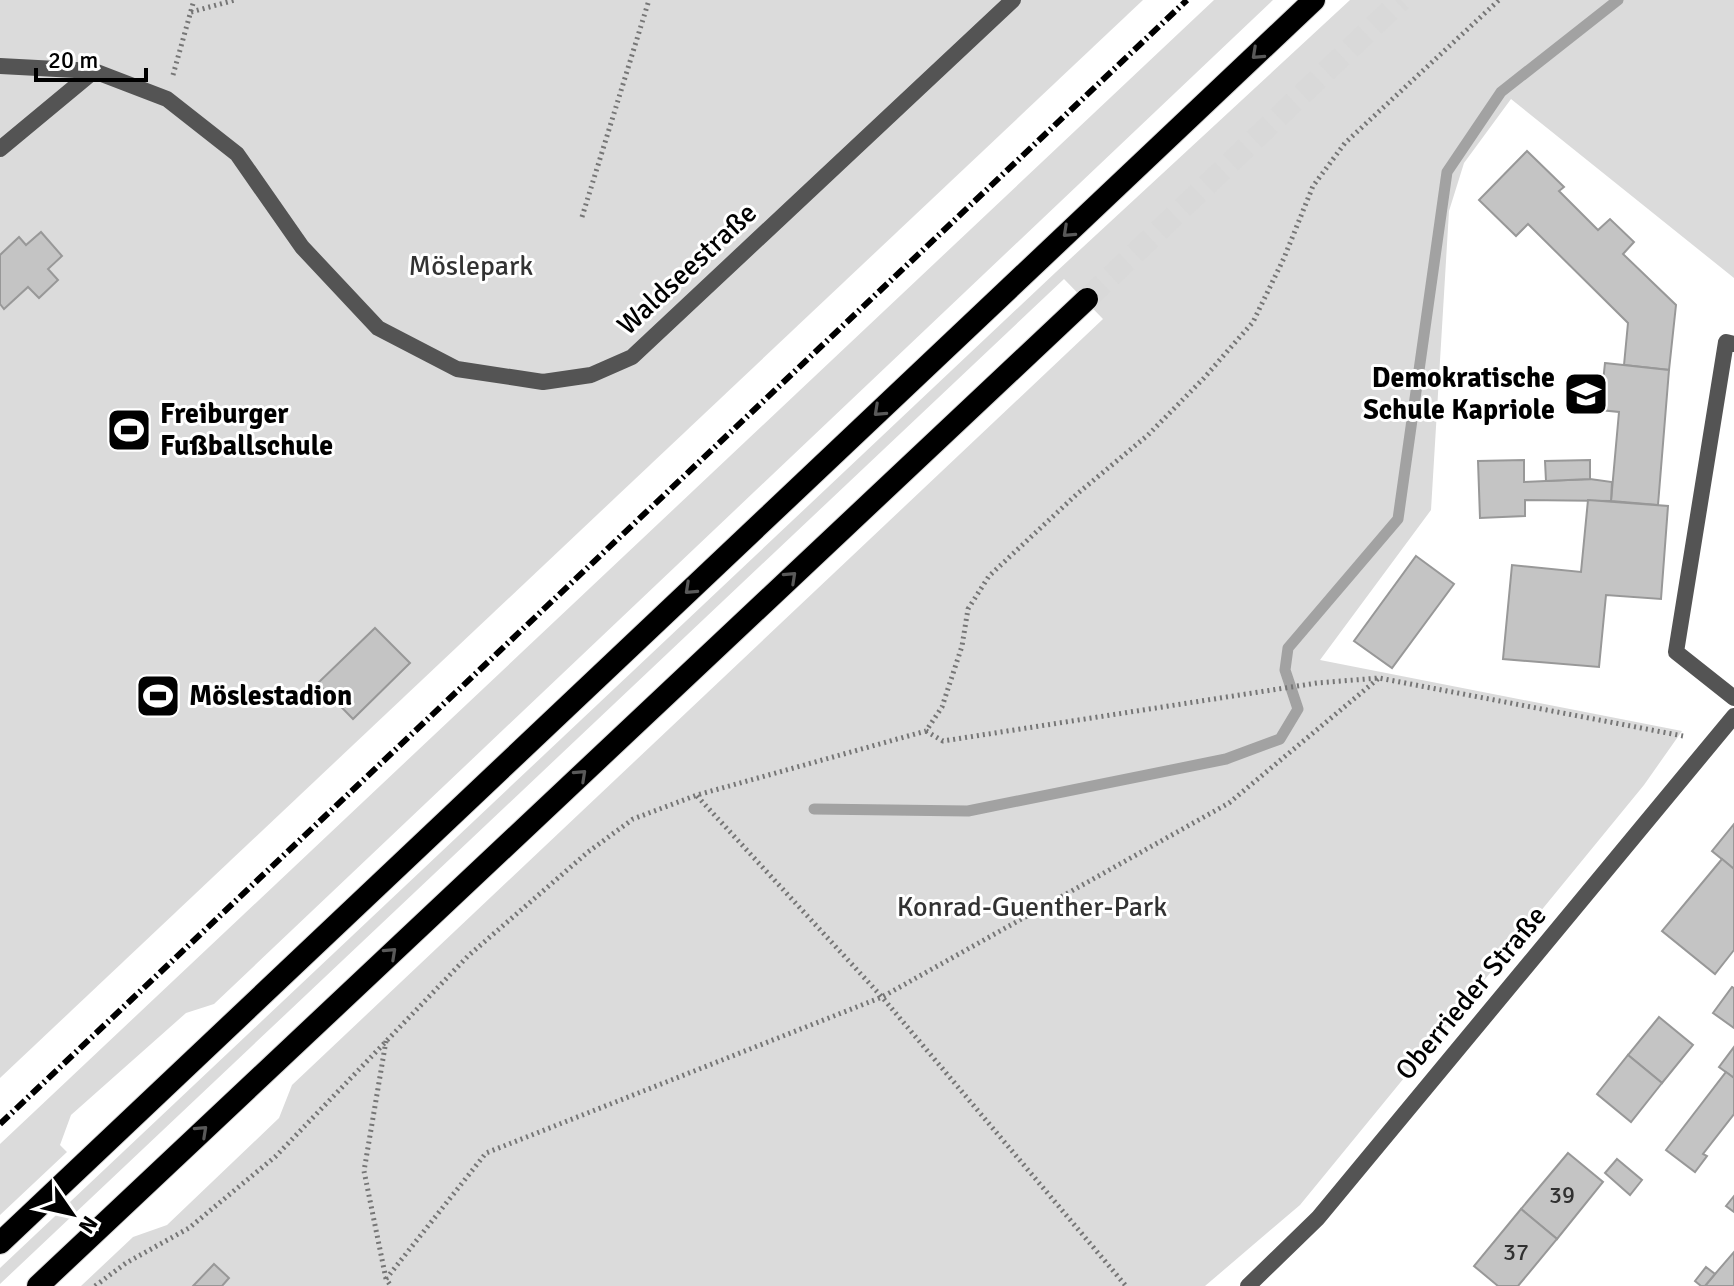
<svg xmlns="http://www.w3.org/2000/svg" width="1734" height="1286" viewBox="0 0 1734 1286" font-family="Signika,sans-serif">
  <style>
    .green { fill: #dbdbdb }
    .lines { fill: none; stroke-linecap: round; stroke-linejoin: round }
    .stream { stroke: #a2a2a2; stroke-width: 11 }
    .building { fill: #c4c4c4; stroke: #989898; stroke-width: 2 }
    .trunk-tunnel { stroke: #d9d9d9; stroke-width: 22; stroke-dasharray: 22 11; stroke-linecap: butt }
    .trunk-casing { stroke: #dbdbdb; stroke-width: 24 }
    .path { stroke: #767676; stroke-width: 5; stroke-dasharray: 2 4; stroke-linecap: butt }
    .service { stroke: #545454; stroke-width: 16 }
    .minor { stroke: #545454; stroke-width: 16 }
    .trunk { stroke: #000; stroke-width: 22 }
    .rail { stroke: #000; stroke-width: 6; stroke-dasharray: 12 4 2 4; stroke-linecap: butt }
    .oneway { stroke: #595959 }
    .labels { text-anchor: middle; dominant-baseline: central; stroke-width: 6; stroke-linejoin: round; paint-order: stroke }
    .number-label { font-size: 24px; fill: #313131 }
    .park-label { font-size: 28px; fill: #323232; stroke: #fff }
    .street-label { font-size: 28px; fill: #000; stroke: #fff }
    .poi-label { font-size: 28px; font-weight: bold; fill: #000; stroke: #fff; text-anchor: start }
  </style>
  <rect width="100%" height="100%" fill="#fff"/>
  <!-- green -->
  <g class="green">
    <polygon points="0,0 1143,0 0,1078"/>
    <polygon points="1214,0 1273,0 214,1004 186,1013 71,1115 60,1145 67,1152 0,1215 0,1144"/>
    <polygon points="1350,0 1734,0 1734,278 1511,99 1464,163 1449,211 1431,510 1320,660 1682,731 1644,785 1300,1205 1205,1286 81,1286 133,1237 167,1225 279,1118 292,1085 1103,319 1064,279 0,1284 0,1268 1056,272"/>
  </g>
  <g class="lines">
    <!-- stream -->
    <polyline class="stream" points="814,809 968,811 1226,759 1280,739 1298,709 1285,670 1288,648 1398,519 1447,172 1501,92 1618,0"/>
  </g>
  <!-- building -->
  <g class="building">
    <polygon points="1527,151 1564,187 1559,191 1598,230 1610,219 1634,242 1623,254 1676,305 1669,370 1624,365 1628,323 1528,224 1516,236 1479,200"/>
    <polygon points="41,232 62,256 48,269 58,280 39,298 28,287 4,309 0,304 0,255 19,237 26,245"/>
    <polygon points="1605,363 1669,370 1658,505 1611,501 1619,412 1600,410"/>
    <polygon points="1524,460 1524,482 1590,479 1612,482 1611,501 1525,500 1525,516 1480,518 1478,461"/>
    <polygon points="1590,460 1590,479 1546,481 1545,461"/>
    <polygon points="1588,500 1668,506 1661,599 1606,595 1599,667 1503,659 1512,565 1581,572"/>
    <polygon points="1416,556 1454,584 1392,668 1354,641"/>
    <polygon points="375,628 410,663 353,719 318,683"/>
    <polygon points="1734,824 1734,869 1712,851"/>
    <polygon points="1722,859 1734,869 1734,950 1715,974 1662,931"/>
    <polygon points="1732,987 1734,988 1734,1028 1713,1013"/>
    <polygon points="1659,1017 1693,1045 1662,1083 1628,1055"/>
    <polygon points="1734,1047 1734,1078 1719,1067"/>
    <polygon points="1628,1055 1662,1083 1631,1122 1597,1094"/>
    <polygon points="1726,1072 1734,1078 1734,1114 1703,1154 1707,1156 1695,1172 1666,1150"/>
    <polygon points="1568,1153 1603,1182 1557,1239 1521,1209"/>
    <polygon points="1617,1159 1642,1180 1630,1195 1605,1173"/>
    <polygon points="1734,1196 1734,1212 1726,1206"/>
    <polygon points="1521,1209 1557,1239 1518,1286 1498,1286 1474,1266"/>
    <polygon points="1734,1252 1734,1286 1705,1286 1715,1274"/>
    <polygon points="214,1264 229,1278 222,1286 193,1286"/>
    <polygon points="1706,1267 1715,1274 1705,1286 1701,1286 1695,1281"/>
  </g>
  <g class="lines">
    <!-- trunk-tunnel -->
    <polyline class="trunk-tunnel" points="1087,299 1401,0"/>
    <!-- trunk casing -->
    <g class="trunk-casing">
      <g id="trunk">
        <polyline points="0,1243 1314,0"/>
        <polyline points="38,1286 1087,299"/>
      </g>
    </g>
    <!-- path -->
    <g class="path">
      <polyline points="191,12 235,0"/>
      <polyline points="173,75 194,0"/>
      <polyline points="582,217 649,0"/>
      <polyline points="926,731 943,741 1317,683 1379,678 1683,736"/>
      <polyline points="697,796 882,997 1126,1286"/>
      <polyline points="386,1041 364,1171 386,1279 391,1286"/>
      <polyline points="386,1279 486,1153 882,997 1229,803 1379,678"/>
      <polyline points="95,1286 126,1263 189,1228 276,1156 468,956 588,852 633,819 697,795 926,731 942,707 962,646 968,609 989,576 1077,494 1148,435 1204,378 1253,322 1284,258 1313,186 1345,143 1499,0"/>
    </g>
    <!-- service -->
    <g class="service">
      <polyline points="0,149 94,71"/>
      <polyline points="1734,344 1726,342 1676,652 1734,698"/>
    </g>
    <!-- minor -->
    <g class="minor">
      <polyline points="0,66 94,71 167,99 237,154 302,247 378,328 457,369 543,382 591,375 632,357 1013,0"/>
      <polyline points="1248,1286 1318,1218 1734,716"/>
    </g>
    <!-- trunk -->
    <use href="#trunk" class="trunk"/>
    <!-- rail -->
    <polyline class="rail" points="0,1124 1187,0"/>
  </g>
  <!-- one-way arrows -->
  <defs><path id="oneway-chevron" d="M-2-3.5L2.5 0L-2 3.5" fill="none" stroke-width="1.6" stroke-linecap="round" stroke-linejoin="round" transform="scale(2)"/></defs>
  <g class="oneway">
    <use href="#oneway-chevron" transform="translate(1257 54) rotate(137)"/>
    <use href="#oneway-chevron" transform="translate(1068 232) rotate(137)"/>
    <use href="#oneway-chevron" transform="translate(879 411) rotate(137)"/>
    <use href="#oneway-chevron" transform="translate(791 577) rotate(-43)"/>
    <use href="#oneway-chevron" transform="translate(690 589) rotate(137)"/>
    <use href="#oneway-chevron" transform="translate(581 775) rotate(-43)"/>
    <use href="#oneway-chevron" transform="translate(391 953) rotate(-43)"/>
    <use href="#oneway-chevron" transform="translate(202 1131) rotate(-43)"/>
  </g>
  <!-- icons -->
  <defs>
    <g id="school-square" transform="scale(2.3)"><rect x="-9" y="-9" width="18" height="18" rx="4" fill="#000" stroke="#fff"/><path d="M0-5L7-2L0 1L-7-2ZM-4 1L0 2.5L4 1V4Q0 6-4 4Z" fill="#fff"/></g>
    <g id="stadium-square" transform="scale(2.3)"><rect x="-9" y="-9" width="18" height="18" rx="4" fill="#000" stroke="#fff"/><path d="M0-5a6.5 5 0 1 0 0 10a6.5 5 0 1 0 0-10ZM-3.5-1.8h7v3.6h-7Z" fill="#fff"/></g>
  </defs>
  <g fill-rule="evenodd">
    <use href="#school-square" x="1586" y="394"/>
    <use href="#stadium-square" x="129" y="430"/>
    <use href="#stadium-square" x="158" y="696"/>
  </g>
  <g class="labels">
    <!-- number labels -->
    <g class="number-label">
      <text x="1562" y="1195">39</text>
      <text x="1516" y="1252">37</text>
    </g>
    <!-- park labels -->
    <g class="park-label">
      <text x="471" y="266">Möslepark</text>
      <text x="1032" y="907">Konrad-Guenther-Park</text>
    </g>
    <!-- street labels -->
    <g class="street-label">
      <text transform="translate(687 269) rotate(-43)">Waldseestraße</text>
      <text transform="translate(1471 993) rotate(-50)">Oberrieder Straße</text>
    </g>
    <!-- poi labels -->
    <g class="poi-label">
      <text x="1555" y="378" text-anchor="end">Demokratische<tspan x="1555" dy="32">Schule Kapriole</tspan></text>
      <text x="160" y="414">Freiburger<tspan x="160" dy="32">Fußballschule</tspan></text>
      <text x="189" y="696">Möslestadion</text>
    </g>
  </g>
  <!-- north arrow -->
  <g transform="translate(72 1214) rotate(124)" stroke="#ffffff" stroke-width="6" paint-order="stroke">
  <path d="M0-6L14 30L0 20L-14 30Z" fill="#000000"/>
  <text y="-12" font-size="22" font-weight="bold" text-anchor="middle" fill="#000000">N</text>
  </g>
  <!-- scale -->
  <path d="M36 68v12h110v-12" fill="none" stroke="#000000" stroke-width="4"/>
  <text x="48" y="68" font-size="24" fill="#000000" stroke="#ffffff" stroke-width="6" paint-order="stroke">20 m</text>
</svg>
